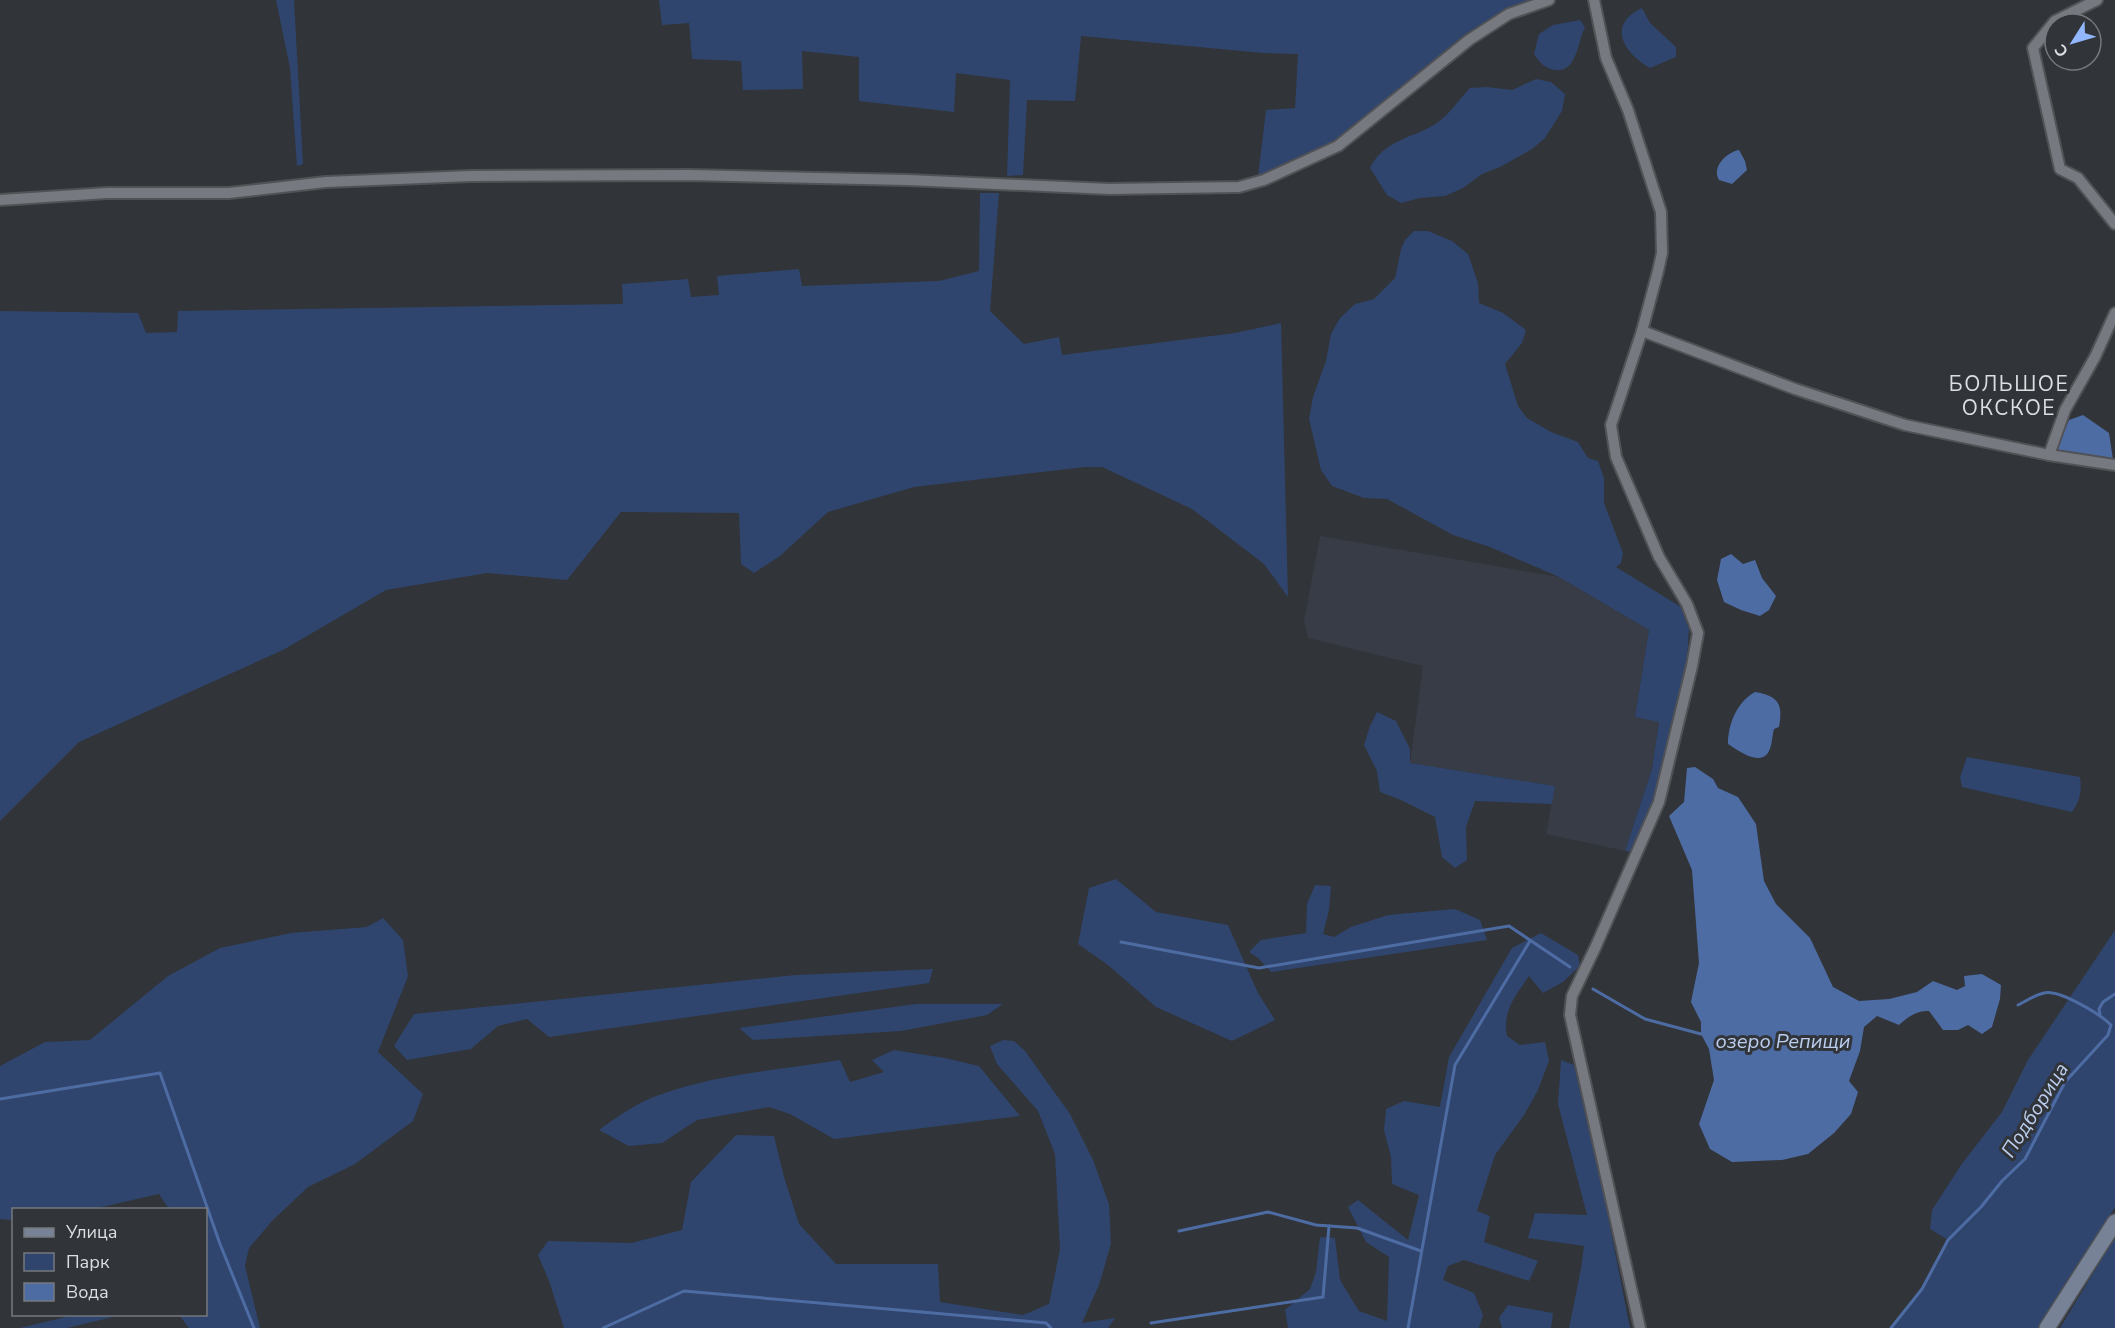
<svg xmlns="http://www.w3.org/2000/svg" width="2115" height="1328" viewBox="0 0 2115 1328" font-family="'Nunito Sans',sans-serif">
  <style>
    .built { fill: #373c46 }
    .green { fill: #30456d }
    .water { fill: #4e6ca4 }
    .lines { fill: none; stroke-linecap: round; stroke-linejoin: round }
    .stream { stroke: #4e6ca4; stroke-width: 3 }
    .street-casing { stroke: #505256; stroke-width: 14 }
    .secondary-casing { stroke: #505256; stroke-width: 18 }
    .street { stroke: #76797f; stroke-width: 10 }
    .secondary { stroke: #778297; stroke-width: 15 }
    .labels { text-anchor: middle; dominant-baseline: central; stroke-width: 6; stroke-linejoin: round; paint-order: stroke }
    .water-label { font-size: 20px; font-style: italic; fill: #bcceef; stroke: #313438 }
    .quarter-label { font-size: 21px; letter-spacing: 1.5px; fill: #dcdee1; stroke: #313438 }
  </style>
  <rect width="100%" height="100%" fill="#313438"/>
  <!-- built -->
  <polygon class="built" points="1320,536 1559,577 1649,630 1635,717 1659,721 1652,769 1625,851 1546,834 1555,786 1410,763 1423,666 1308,638 1304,621"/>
  <!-- green -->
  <g class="green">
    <polygon points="276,0 294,0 303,164 297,166 290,68"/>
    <polygon points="659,0 1535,0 1507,9 1464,35 1335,142 1281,169 1258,177 1266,110 1295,108 1298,54 1263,53 1081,36 1075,101 1027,100 1023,175 1007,176 1010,80 956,73 954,112 859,101 859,57 802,51 803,89 743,90 741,61 692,59 689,23 662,25"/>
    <path d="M1642,8L1650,23L1676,47V57L1650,68C1624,53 1606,25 1642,8Z"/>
    <path d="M1580,20L1585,27C1578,40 1577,73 1556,70C1545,69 1540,63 1534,54L1539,34L1553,25Z"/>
    <path d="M1536,79L1551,82L1565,94L1562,111L1545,138L1532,149L1500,167L1482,174L1463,188L1445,196L1420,198L1401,203L1387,195L1370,168C1383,141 1411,138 1434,125C1449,116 1458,100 1470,88L1487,87L1512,90Z"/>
    <polygon points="980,193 999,193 990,311 1024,344 1059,337 1062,355 1235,333 1281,323 1288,597 1264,564 1192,509 1102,467 1085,467 914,487 828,512 780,556 754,573 741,564 739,513 621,512 567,580 487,573 386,590 283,650 79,742 0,821 0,311 138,313 146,333 177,332 178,311 623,304 622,284 688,279 691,297 719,295 717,276 799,269 802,286 939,281 979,271"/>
    <polygon points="1414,231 1428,231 1452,241 1468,254 1478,283 1479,303 1503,313 1526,330 1522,343 1505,364 1518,406 1527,418 1551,432 1578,442 1588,458 1598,461 1604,478 1604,503 1623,553 1621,563 1616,567 1681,607 1689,629 1687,659 1655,799 1634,852 1625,851 1652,769 1659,722 1635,717 1649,630 1559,577 1490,547 1453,535 1387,499 1364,498 1332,486 1321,470 1309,419 1313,397 1326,361 1331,334 1340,318 1355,304 1374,299 1395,278 1401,249 1405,240"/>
    <polygon points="1377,712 1396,721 1410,749 1410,763 1555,786 1552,804 1475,801 1466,827 1467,860 1455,868 1442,857 1435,817 1401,800 1380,792 1377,771 1364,745 1370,726"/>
    <path d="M1967,757L2080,777C2082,791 2080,801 2072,812L1962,787L1960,777Z"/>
    <polygon points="1116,879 1156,912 1228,925 1258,993 1275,1020 1232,1041 1156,1007 1108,965 1078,944 1089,888"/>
    <polygon points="1315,885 1331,886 1329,910 1323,934 1334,937 1351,927 1388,915 1455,909 1480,920 1487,940 1271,972 1258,958 1249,952 1261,940 1306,933 1307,904"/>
    <polygon points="383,918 403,940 408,976 378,1052 423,1094 413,1121 355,1164 308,1187 272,1221 249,1248 245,1266 260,1328 189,1328 179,1315 206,1314 206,1210 169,1209 159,1194 93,1209 14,1210 13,1220 0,1219 0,1066 45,1042 90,1040 168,976 220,948 291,933 367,927"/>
    <polygon points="2115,930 2115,1207 2043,1328 1891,1328 1922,1289 1948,1240 1930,1229 1932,1210 1961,1165 2002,1112 2028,1060"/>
    <path d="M1541,933L1578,955L1580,966L1563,982L1543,993L1529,976C1516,996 1502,1010 1507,1036L1520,1045L1545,1042L1549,1061L1538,1090L1524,1115L1495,1155L1477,1211L1490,1216L1484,1242L1538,1261L1529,1281L1464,1260L1448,1266L1443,1280L1474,1293L1483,1315L1479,1328H1288L1285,1310L1310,1289L1316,1272L1320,1237L1335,1238L1340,1280L1359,1311L1387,1321L1389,1257L1366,1242L1348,1207L1358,1200L1408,1240L1419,1195L1392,1184L1391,1157L1384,1130L1386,1109L1404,1101L1440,1107L1449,1057L1512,948Z"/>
    <polygon points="933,969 929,983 549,1037 527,1019 498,1026 471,1049 407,1060 394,1046 414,1014 796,975"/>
    <polygon points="916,1004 1003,1004 987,1015 901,1031 753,1040 739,1028"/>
    <polygon points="1003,1040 1014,1041 1025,1051 1070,1114 1093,1160 1109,1204 1111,1244 1099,1285 1082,1323 1115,1318 1108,1328 564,1328 549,1281 538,1255 548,1241 631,1243 682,1230 691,1182 736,1135 774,1136 784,1177 799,1224 836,1264 938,1264 940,1302 1023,1315 1049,1304 1060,1249 1055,1154 1038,1111 997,1064 990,1046"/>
    <path d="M894,1050L945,1058L979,1066L1020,1116L834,1139L790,1114L769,1107L697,1120L662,1143L629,1146L599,1130C617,1117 638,1102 659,1095C716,1074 780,1070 840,1060L850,1082L884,1072L872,1060Z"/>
    <polygon points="1561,1060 1574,1065 1604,1196 1630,1328 1569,1328 1581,1269 1584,1246 1528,1238 1535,1213 1587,1215 1558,1104"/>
    <polygon points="2115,1237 2115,1328 2060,1328"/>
    <polygon points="1508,1305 1553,1313 1551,1328 1502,1328 1499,1318"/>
    <polygon points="74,1315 121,1315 67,1328 20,1328"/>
  </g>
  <!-- water -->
  <g class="water">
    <path d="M1739,150L1745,161L1747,170L1732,184L1719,180C1711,167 1727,152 1739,150Z"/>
    <polygon points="2083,415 2109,433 2113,460 2059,454 2056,450 2069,420"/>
    <polygon points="1731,554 1743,564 1755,560 1762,578 1776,596 1769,610 1760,616 1741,610 1724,602 1717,580 1721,559"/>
    <path d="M1755,692C1779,696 1783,704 1779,727L1774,729C1772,736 1772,747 1768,753C1759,766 1737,750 1728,744C1728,724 1737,702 1755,692Z"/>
    <path d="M1695,767L1713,779L1718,788L1738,797L1756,824L1764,881L1776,904L1810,938L1833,987L1859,1001L1889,999L1917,992L1933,981L1957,990L1965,986L1964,976L1982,974L2001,985L2000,999L1992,1027L1982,1034L1968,1025L1958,1030H1943L1929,1011C1917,1010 1908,1017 1899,1025L1877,1016L1864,1027L1860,1051L1849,1081L1858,1092L1851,1114L1834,1133L1808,1154L1782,1160L1732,1162L1710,1149L1699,1124L1714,1080L1709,1049L1701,1034V1022L1691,1002L1699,963L1692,870L1669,816L1684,802L1687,768Z"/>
  </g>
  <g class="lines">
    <!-- stream -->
    <g class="stream">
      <polyline points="1121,942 1259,968 1509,926 1570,967"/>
      <polyline points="1593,989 1645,1019 1701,1034"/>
      <polyline points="2100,1014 2099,1009 2103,1002 2115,994"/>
      <polyline points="0,1099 160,1073 220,1244 254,1328"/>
      <polyline points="1179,1231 1268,1212 1316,1225 1357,1228 1421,1251"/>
      <polyline points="1151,1323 1323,1297 1329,1226"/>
      <polyline points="603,1328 684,1291 1046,1323 1051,1328"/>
      <polyline points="1408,1328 1455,1065 1530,941"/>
      <path d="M1891,1328L1922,1289L1948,1240L1981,1207L2002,1181L2025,1159L2065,1082L2108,1035L2111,1025C2100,1014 2059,989 2044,993C2035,995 2026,1001 2018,1005"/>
    </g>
    <!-- street casing -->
    <g class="street-casing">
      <g id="street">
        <polyline points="1594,0 1606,58 1628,110 1661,212 1662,253 1658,271 1642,331 1611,425 1616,457 1659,557 1687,604 1698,633 1692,666 1659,802 1596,946 1572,996 1570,1015 1640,1328"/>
        <polyline points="2097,0 2055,21 2033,48 2060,169 2078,178 2115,224"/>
        <polyline points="0,200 107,193 229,193 326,182 470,176 689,175 908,180 1109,189 1239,187 1264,180 1338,146 1469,40 1509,14 1549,0"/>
        <polyline points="1642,331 1795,389 1905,425 2049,455 2115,465"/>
        <polyline points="2049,455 2065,410 2095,357 2115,313"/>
      </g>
    </g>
    <!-- secondary casing -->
    <g class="secondary-casing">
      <polyline id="secondary" points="2047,1328 2115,1222"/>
    </g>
    <!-- street -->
    <use href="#street" class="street"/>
    <!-- secondary -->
    <use href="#secondary" class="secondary"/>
  </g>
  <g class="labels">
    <!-- water labels -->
    <g class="water-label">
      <text x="1783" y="1041">озеро Репищи</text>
      <text transform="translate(2035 1110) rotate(-58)">Подборица</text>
    </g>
    <!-- quarter labels -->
    <g class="quarter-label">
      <text x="2009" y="384">БОЛЬШОЕ<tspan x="2009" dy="24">ОКСКОЕ</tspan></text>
    </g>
  </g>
  <!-- legend -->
  <rect x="12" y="1208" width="195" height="108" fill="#313438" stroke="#75787c" stroke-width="1.5"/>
  <rect x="24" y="1228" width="30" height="9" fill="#778297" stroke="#75787c" stroke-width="1.5"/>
  <text x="66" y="1238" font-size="18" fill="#dcdee1">Улица</text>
  <rect x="24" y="1253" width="30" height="18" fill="#30456d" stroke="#75787c" stroke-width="1.5"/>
  <text x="66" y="1268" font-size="18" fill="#dcdee1">Парк</text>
  <rect x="24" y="1283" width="30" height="18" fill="#4e6ca4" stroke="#75787c" stroke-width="1.5"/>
  <text x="66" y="1298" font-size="18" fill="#dcdee1">Вода</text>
  <!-- north arrow -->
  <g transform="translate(2073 42) rotate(233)"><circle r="28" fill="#313438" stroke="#75787c" stroke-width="1.5"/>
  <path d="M0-4.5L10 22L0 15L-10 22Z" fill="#92b7fd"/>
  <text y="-9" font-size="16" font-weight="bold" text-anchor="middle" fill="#dcdee1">С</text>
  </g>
</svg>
